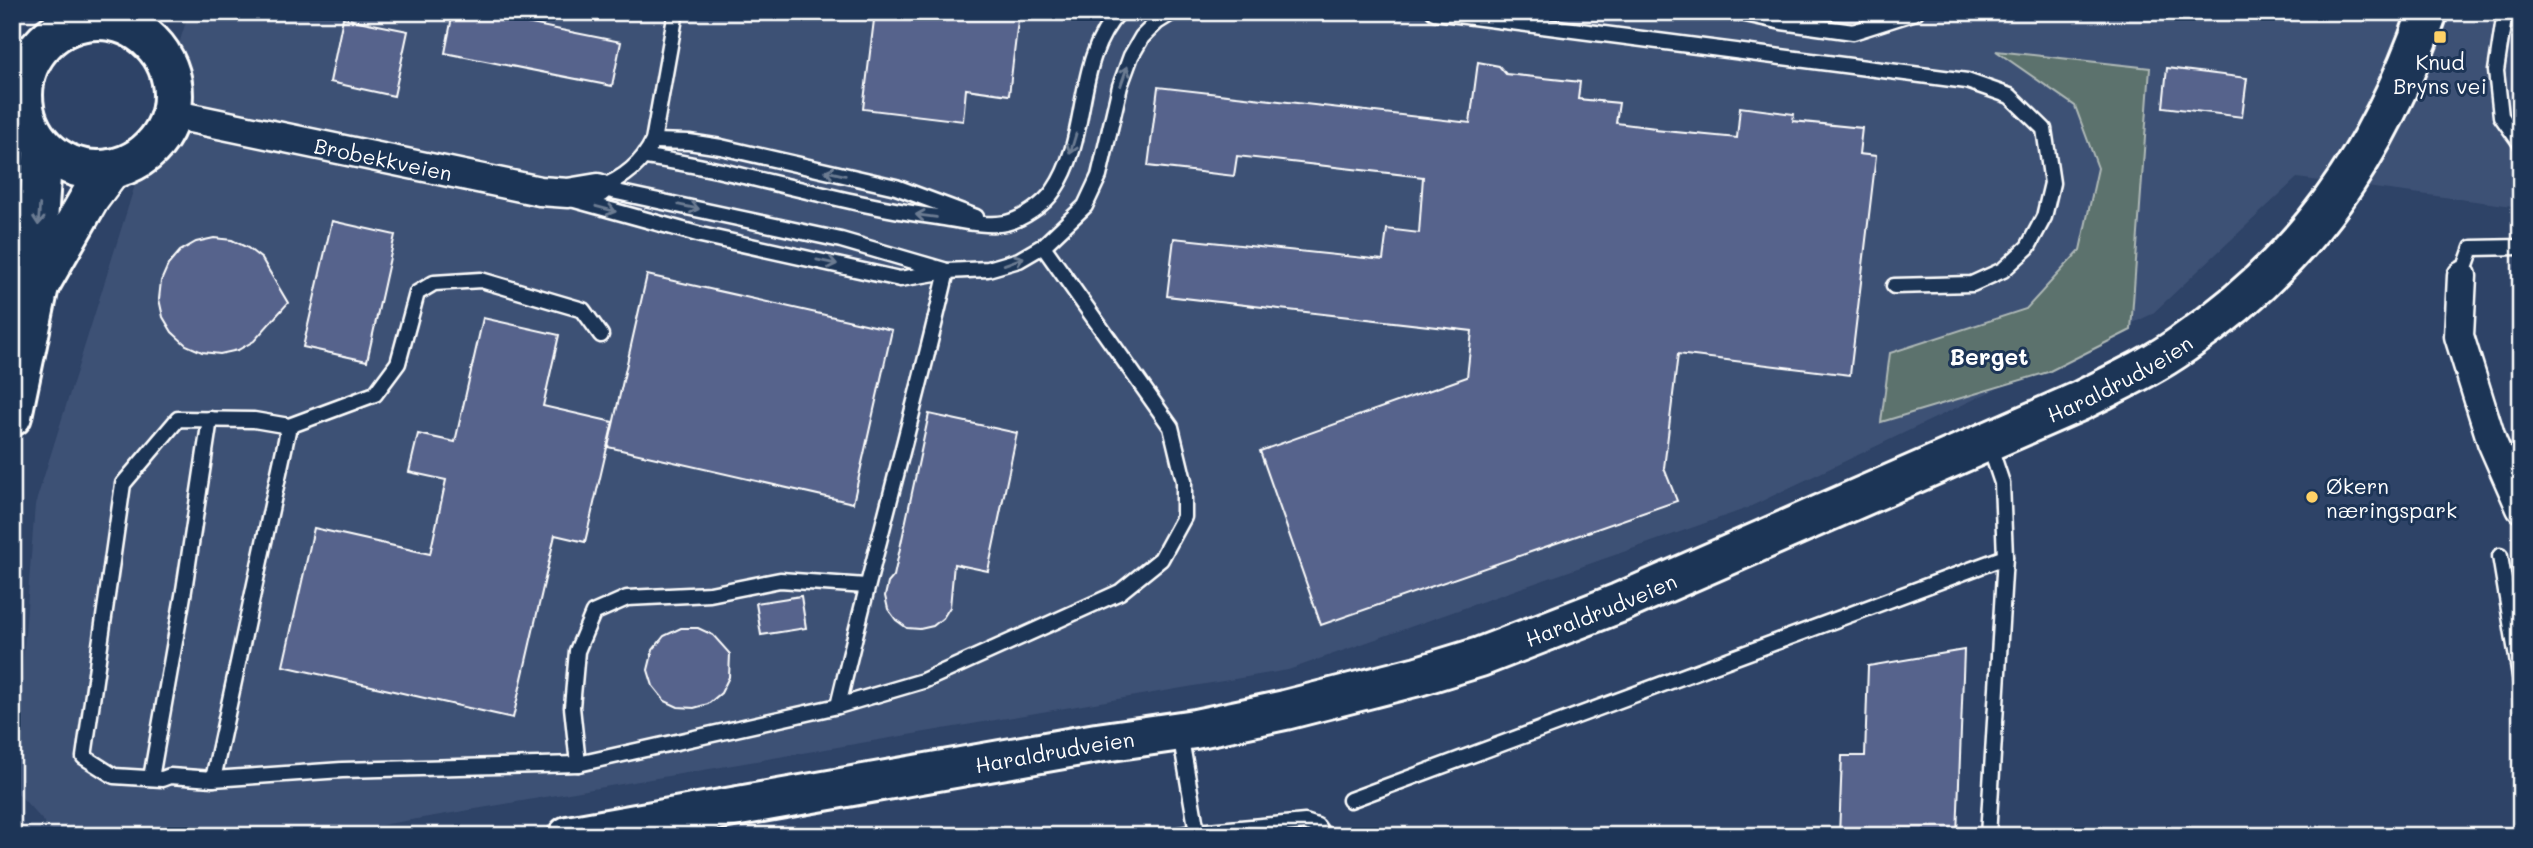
<svg xmlns="http://www.w3.org/2000/svg" width="2533" height="848" viewBox="0 0 2533 848" font-family="Mali,sans-serif">
  <style>
    .built { fill: #3e5175 }
    .green { fill: #5c726d; stroke: #aeb8b6; stroke-width: 2 }
    .building { fill: #57648c; stroke: #fff; stroke-width: 2 }
    .lines { fill: none; stroke-linecap: round; stroke-linejoin: round }
    .lane-casing { stroke: #fff; stroke-width: 19 }
    .street-casing { stroke: #fff; stroke-width: 33 }
    .secondary-casing { stroke: #fff; stroke-width: 44 }
    .lane { stroke: #1d3557; stroke-width: 14 }
    .street { stroke: #1d3557; stroke-width: 28 }
    .secondary { stroke: #1d3557; stroke-width: 38 }
    .oneway { stroke: #6c7c92 }
    .poi-dot { fill: #ffd166; stroke: #1d3557; stroke-width: 2.5 }
    .labels { text-anchor: middle; dominant-baseline: central; stroke-width: 6; stroke-linejoin: round; paint-order: stroke }
    .poi-label { font-size: 21px; fill: #fff; stroke: #1d3557 }
    .street-label { font-size: 21px; fill: #fff; stroke: #1d3557 }
    .neighbourhood-label { font-size: 23px; font-weight: bold; fill: #fff; stroke: #1d3557 }
  </style>
  <rect width="100%" height="100%" fill="#2e4367"/>
  <filter id="ink" filterUnits="userSpaceOnUse"><feTurbulence type="fractalNoise" baseFrequency=".0143" numOctaves="2"/><feDisplacementMap in="SourceGraphic" scale="14" xChannelSelector="R" yChannelSelector="G"/><feConvolveMatrix kernelMatrix="1 2 1 2 8 2 1 2 1" color-interpolation-filters="sRGB"/></filter>
  <g filter="url(#ink)">
    <!-- built -->
    <polygon class="built" points="189,12 2521,12 2521,207 2297,178 2152,314 1745,509 1288,670 317,836 57,836 13,788 35,505"/>
    <!-- green -->
    <polygon class="green" points="1996,51 2150,68 2131,330 2048,372 1881,422 1890,353 2026,309 2080,250 2098,168 2075,106"/>
    <!-- building -->
    <g class="building">
      <polygon points="453,12 502,12 501,18 621,42 612,86 445,53"/>
      <polygon points="875,12 1019,12 1009,95 966,89 963,121 863,109"/>
      <polygon points="343,18 408,31 394,96 330,82"/>
      <polygon points="1478,62 1499,66 1506,74 1580,82 1578,99 1619,103 1616,123 1655,128 1655,130 1737,138 1740,107 1794,114 1793,121 1862,128 1859,154 1876,156 1850,375 1678,354 1664,468 1677,501 1321,625 1260,451 1467,377 1472,331 1167,296 1174,238 1383,260 1387,229 1419,233 1423,177 1237,156 1234,176 1148,166 1158,87 1470,123"/>
      <polygon points="2167,68 2247,78 2242,117 2163,107"/>
      <polygon points="332,221 395,235 367,361 303,347"/>
      <polygon points="214,238 232,240 248,248 262,259 288,303 254,341 238,350 220,354 202,352 186,345 172,332 163,317 159,299 161,281 168,265 180,251 196,242"/>
      <polygon points="647,275 892,330 853,503 608,447"/>
      <polygon points="483,318 559,335 543,406 613,422 585,542 555,535 513,718 283,666 314,528 430,554 446,480 409,472 418,434 455,442"/>
      <polygon points="929,414 1017,433 988,571 954,564 950,607 943,618 933,626 920,629 907,628 896,620 888,609 885,596 888,583 894,576"/>
      <polygon points="801,596 806,628 761,635 756,603"/>
      <polygon points="681,628 698,628 713,635 730,654 729,677 721,693 708,704 694,708 678,707 665,701 653,686 648,670 653,650 664,636"/>
      <polygon points="1964,650 1957,836 1839,836 1842,756 1865,756 1868,666"/>
    </g>
    <g class="lines">
      <!-- lane casing -->
      <g class="lane-casing">
        <g id="lane">
          <polyline points="1434,12 1967,81 2010,96 2044,129 2052,183 2044,217 2028,247 2003,270 1972,284 1894,286"/>
          <polyline points="1736,12 1782,22 1853,32 1916,12"/>
          <polyline points="2505,12 2496,71 2501,116 2521,144"/>
          <polyline points="12,42 39,48"/>
          <polyline points="12,100 23,103"/>
          <polyline points="653,141 689,142 721,147 896,187 976,217"/>
          <path d="M646,157C744,171 839,204 938,217C959,220 985,227 1006,223C1023,219 1045,204 1054,190C1091,136 1073,61 1119,12"/>
          <polyline points="598,188 841,240 944,270"/>
          <path d="M599,188C623,179 642,164 653,141L676,12"/>
          <polyline points="571,199 701,235 900,279 947,271 988,269 1019,260 1043,246 1085,206 1099,176 1120,86 1131,56 1142,37 1157,22 1173,12"/>
          <polyline points="2462,276 2472,248 2521,247"/>
          <polyline points="601,335 583,310 481,280 434,283 417,293 398,363 375,394 289,426 254,420 178,419 123,484 84,757 114,776 162,779 170,776 213,779 342,770 578,764 838,706 923,681 1120,592 1161,559 1184,517 1184,481 1171,427 1043,246"/>
          <polyline points="1988,441 2002,483 2005,557 1988,836"/>
          <polyline points="2500,556 2521,682"/>
          <path d="M838,706C872,561 913,417 947,271"/>
          <polyline points="1180,733 1197,832 1305,822 1317,826 1324,836"/>
          <polyline points="578,764 572,707 577,651 593,613 627,598 710,594 780,580 866,586"/>
          <polyline points="151,778 184,590 210,419"/>
          <polyline points="213,779 289,426"/>
          <polyline points="1350,800 2005,557"/>
          <polyline points="1173,836 1197,832"/>
        </g>
      </g>
      <!-- street casing -->
      <g class="street-casing">
        <g id="street">
          <path id="s1" d="M171,114L540,191L568,193L598,188"/>
          <polyline points="2462,276 2459,336 2492,442 2521,508"/>
        </g>
      </g>
      <!-- secondary casing -->
      <g class="secondary-casing">
        <g id="secondary">
          <circle cx="98" cy="95" r="75"/>
          <polyline points="39,286 90,197 111,169"/>
          <polyline points="12,416 39,286 36,252 43,147"/>
          <path id="s2" d="M568,836L1097,743L1195,729L1285,710L1418,676L1480,657L1619,603L2080,401C2115,383 2151,367 2183,344C2307,259 2379,153 2428,12"/>
        </g>
      </g>
      <!-- lane -->
      <use href="#lane" class="lane"/>
      <!-- street -->
      <use href="#street" class="street"/>
      <!-- secondary -->
      <use href="#secondary" class="secondary"/>
    </g>
    <!-- one-way arrows -->
    <defs><path id="oneway-shaft" d="M-6 0H5M1.5-3L5.5 0L1.5 3" fill="none" stroke-width="1.6" stroke-linecap="round" stroke-linejoin="round" transform="scale(1.75)"/></defs>
    <g class="oneway">
      <use href="#oneway-shaft" transform="translate(1124 76) rotate(-71)"/>
      <use href="#oneway-shaft" transform="translate(1073 144) rotate(107)"/>
      <use href="#oneway-shaft" transform="translate(835 173) rotate(-167)"/>
      <use href="#oneway-shaft" transform="translate(689 207) rotate(12)"/>
      <use href="#oneway-shaft" transform="translate(606 209) rotate(15)"/>
      <use href="#oneway-shaft" transform="translate(39 215) rotate(94)"/>
      <use href="#oneway-shaft" transform="translate(926 216) rotate(-172)"/>
      <use href="#oneway-shaft" transform="translate(1014 261) rotate(-20)"/>
      <use href="#oneway-shaft" transform="translate(827 262) rotate(12)"/>
    </g>
  </g>
  <!-- markers -->
  <g class="poi-dot">
    <rect x="2433" y="30" width="14" height="14" rx="3.5"/>
    <circle cx="2312" cy="497" r="7"/>
  </g>
  <g class="labels">
    <!-- poi labels -->
    <g class="poi-label">
      <text x="2440" y="61">Knud<tspan x="2440" dy="24">Bryns vei</tspan></text>
      <text x="2326" y="485" text-anchor="start">Økern<tspan x="2326" dy="24">næringspark</tspan></text>
    </g>
    <!-- street labels -->
    <g class="street-label">
      <text stroke="none"><textPath href="#s1" startOffset="217">Brobekkveien</textPath></text>
      <text stroke="none"><textPath href="#s2" startOffset="1628">Haraldrudveien</textPath></text>
      <text stroke="none"><textPath href="#s2" startOffset="1060">Haraldrudveien</textPath></text>
      <text stroke="none"><textPath href="#s2" startOffset="494">Haraldrudveien</textPath></text>
    </g>
    <!-- neighbourhood labels -->
    <g class="neighbourhood-label">
      <text x="1989" y="356">Berget</text>
    </g>
  </g>
  <!-- margin -->
  <rect width="2533" height="848" fill="none" stroke="#1d3557" stroke-width="42"/>
  <rect x="21" y="21" width="2491" height="806" fill="none" stroke="#fff" stroke-width="2.5" filter="url(#ink)"/>
</svg>
